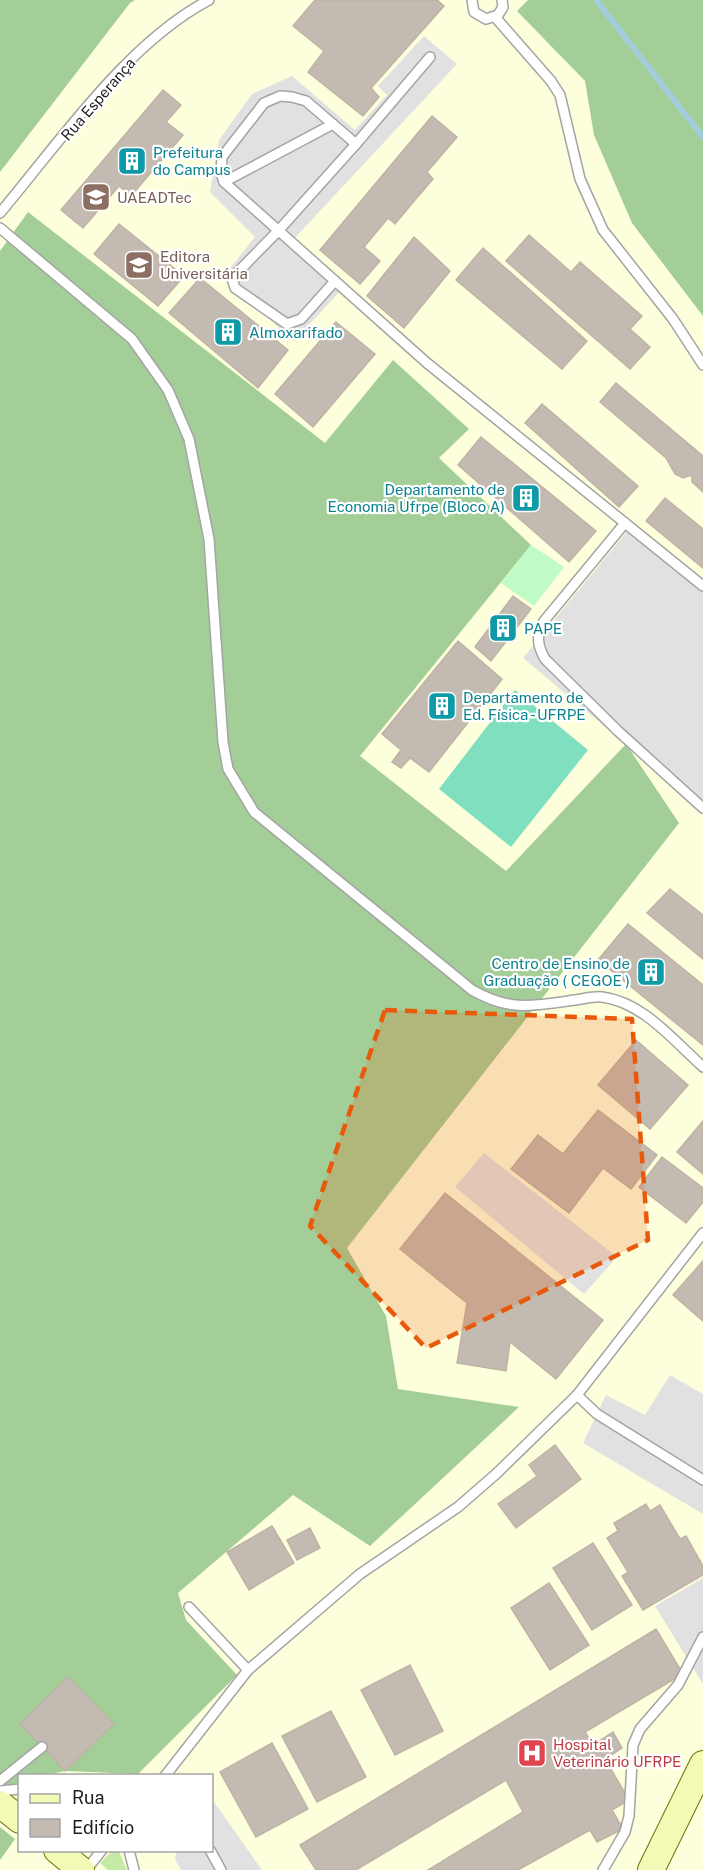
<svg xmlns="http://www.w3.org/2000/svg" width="703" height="1870" viewBox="0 0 703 1870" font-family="'Public Sans',sans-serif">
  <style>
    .education { fill: #fdffdc; fill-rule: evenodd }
    .grass { fill: #c5eaa8 }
    .forest { fill: #a4ce97 }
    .park { fill: #bffac7 }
    .pitch { fill: #80dfbf }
    .parking { fill: #e1e1e1 }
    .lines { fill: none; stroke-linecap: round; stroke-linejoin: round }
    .stream { stroke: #a3cddd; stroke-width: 6 }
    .building { fill: #c3bab2; stroke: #c0b3a5; stroke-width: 1.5 }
    .lane-casing { stroke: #a4a4a4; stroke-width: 12 }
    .secondary-casing { stroke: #627504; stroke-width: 28 }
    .lane { stroke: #fff; stroke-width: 9 }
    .secondary { stroke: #f3fab6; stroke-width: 26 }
    .marked { fill: #e8590c; fill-opacity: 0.2; stroke: #e8590c; stroke-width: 4.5; stroke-dasharray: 12 8; stroke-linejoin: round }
    .labels { text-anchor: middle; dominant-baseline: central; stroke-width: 4.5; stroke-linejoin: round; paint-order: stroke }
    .street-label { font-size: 15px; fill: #1d1d1d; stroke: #fff }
    .culture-label { font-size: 15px; fill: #0d838f; stroke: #fff; text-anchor: start }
    .education-label { font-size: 15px; fill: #785e54; stroke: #fff; text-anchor: start }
    .health-label { font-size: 15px; fill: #be3a42; stroke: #fff; text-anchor: start }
  </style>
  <rect width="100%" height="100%" fill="#efebe3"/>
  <!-- education -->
  <path class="education" d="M0,0H703V1870H0ZM20,1776H212V1850H20Z"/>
  <!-- grass -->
  <polygon class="grass" points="112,1851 119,1851 127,1870 108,1870 100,1863"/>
  <!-- forest -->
  <g class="forest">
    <polygon points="0,0 135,0 130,3 0,172"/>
    <polygon points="528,0 703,0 703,316 632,223 594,135 585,81 517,11"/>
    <polygon points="28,212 325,443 393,360 469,429 439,458 531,545 360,756 506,871 626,744 679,823 347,1248 386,1316 398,1389 519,1407 370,1546 293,1495 178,1593 186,1620 237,1675 138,1774 65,1771 47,1775 20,1776 19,1783 0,1789 0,251"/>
    <polygon points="0,1827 15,1839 0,1860"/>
  </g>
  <!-- park -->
  <polygon class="park" points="531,545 564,567 534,606 501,583"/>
  <!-- pitch -->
  <polygon class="pitch" points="515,690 588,750 511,847 439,789"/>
  <!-- parking -->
  <g class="parking">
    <polygon points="424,36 457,64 292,241 343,288 294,341 222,278 255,237 210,192 219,140 252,94 292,76 355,130 387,95 378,86"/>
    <polygon points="629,529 703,589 703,809 523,658"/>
    <polygon points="484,1153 617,1257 584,1294 455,1187"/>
    <polygon points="670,1375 703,1394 703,1514 583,1443 606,1395 645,1415"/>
    <polygon points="703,1578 703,1684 655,1606"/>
    <polygon points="212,1799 262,1870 181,1870 175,1859 177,1851 212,1850"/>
  </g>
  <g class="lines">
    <!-- stream -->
    <polyline class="stream" points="596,0 703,137"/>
  </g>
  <!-- building -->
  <g class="building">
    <polygon points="315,0 437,0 444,6 371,88 379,97 363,116 308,72 324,51 293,26"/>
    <polygon points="163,90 181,105 166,122 183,135 131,196 119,186 83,228 61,210"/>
    <polygon points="432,116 457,137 427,172 433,179 415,200 395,224 388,218 364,247 380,261 360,284 320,250"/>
    <polygon points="119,224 184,276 158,306 94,254"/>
    <polygon points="529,235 571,272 580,262 642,316 630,329 650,347 630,369 506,261"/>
    <polygon points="414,237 450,271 404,328 367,296"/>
    <polygon points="483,248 587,341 562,369 456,280"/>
    <polygon points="200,278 288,350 258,388 169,313"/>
    <polygon points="336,322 375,354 313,427 275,394"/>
    <polygon points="616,383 703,456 703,492 692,482 692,475 683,478 675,474 666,458 600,402"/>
    <polygon points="542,404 638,486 619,507 525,423"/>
    <polygon points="481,437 596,531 569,562 458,465"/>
    <polygon points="665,498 703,529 703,568 646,521"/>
    <polygon points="513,596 531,609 491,661 475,647"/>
    <polygon points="458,641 502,679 429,772 410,758 401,768 392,762 401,750 382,734"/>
    <polygon points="670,889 703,915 703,959 647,913"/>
    <polygon points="628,924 703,985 703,1045 598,960"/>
    <polygon points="636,1040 688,1085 650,1129 598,1085"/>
    <polygon points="598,1110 657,1155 631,1189 603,1168 569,1213 511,1169 538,1135 563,1154"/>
    <polygon points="703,1121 703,1174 677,1152"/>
    <polygon points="662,1157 703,1188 703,1202 686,1223 639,1187"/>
    <polygon points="445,1193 603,1320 556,1379 510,1342 506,1371 457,1363 467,1303 400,1249"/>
    <polygon points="703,1261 703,1321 673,1295"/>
    <polygon points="555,1445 581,1479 516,1528 498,1504 537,1476 529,1465"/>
    <polygon points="646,1504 650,1511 660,1505 680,1539 686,1536 703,1566 703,1575 643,1610 622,1576 628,1572 607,1538 618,1531 614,1523"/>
    <polygon points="272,1526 294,1563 249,1590 227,1552"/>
    <polygon points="310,1528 320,1548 297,1560 287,1540"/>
    <polygon points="593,1543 632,1605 592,1630 553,1568"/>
    <polygon points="549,1583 589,1645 550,1670 511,1608"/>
    <polygon points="656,1629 683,1674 585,1732 593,1745 613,1732 622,1748 605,1759 629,1800 612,1810 623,1829 597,1842 590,1830 518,1870 428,1870 523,1812 506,1780 356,1870 316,1870 300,1845"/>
    <polygon points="410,1665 443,1731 395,1755 361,1690"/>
    <polygon points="68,1677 114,1724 65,1771 20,1724"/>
    <polygon points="331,1711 366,1777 317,1802 282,1736"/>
    <polygon points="272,1743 308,1809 256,1837 220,1772"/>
  </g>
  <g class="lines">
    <!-- lane casing -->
    <g class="lane-casing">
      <g id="lane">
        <polyline points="472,0 474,12 486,19 498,15 503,7 502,0"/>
        <polyline points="495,17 551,81 560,95 580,179 603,230 673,319 703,365"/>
        <polyline points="430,57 356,144 306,101 292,97 280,96 264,103 222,157 221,173 224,182 427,363 703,586"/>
        <polyline points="224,182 333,124"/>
        <path d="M0,213C59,143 127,43 209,0"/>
        <path d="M0,228L132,339L168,390L189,439L209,539L223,742L228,769L254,812L472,990C510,1012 534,1006 575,1000C583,999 594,996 602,997C643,1002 674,1041 703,1067"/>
        <polyline points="335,281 301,319 287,324 235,288 232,278 279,230 356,144"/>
        <path d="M625,523L544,621C536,635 537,645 545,659L618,731L703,808"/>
        <polyline points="577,1395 597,1414 703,1480"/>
        <polyline points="189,1607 248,1670"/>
        <polyline points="165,1776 248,1670 360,1574 458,1507 496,1474 577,1395 703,1233"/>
        <polyline points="0,1781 42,1747"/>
        <polyline points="0,1791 20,1789"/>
        <polyline points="129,1850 134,1870"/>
        <polyline points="210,1850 221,1870"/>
        <polyline points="86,1870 102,1850"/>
        <polyline points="603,1870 625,1832 629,1816 633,1745 640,1729 678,1685 703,1637"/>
      </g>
    </g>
    <!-- secondary casing -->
    <g class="secondary-casing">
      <g id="secondary">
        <polyline points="0,1804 20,1820"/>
        <polyline points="57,1850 81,1870"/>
        <polyline points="651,1870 703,1764"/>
      </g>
    </g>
    <!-- lane -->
    <use href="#lane" class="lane"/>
    <!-- secondary -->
    <use href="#secondary" class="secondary"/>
  </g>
  <!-- marked area -->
  <path class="marked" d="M385,1010L632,1019L648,1240L426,1348L310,1226Z"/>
  <!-- icons -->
  <defs>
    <g id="building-square" transform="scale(1.5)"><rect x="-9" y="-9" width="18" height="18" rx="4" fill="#0f9aa8" stroke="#fff"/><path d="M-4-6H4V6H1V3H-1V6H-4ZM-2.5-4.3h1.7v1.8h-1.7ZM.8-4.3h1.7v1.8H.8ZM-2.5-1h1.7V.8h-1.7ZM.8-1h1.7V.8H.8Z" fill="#fff"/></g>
    <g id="university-square" transform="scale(1.5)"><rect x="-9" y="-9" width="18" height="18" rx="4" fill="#8d6e63" stroke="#fff"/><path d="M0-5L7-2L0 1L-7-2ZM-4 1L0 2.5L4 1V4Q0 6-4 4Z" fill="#fff"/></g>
    <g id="hospital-square" transform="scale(1.5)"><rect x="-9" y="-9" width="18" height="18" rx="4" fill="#e0444e" stroke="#fff"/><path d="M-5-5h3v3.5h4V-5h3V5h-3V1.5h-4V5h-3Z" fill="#fff"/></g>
  </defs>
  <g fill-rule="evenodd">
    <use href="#building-square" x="132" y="161"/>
    <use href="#university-square" x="96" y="197"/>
    <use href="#university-square" x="139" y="265"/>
    <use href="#building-square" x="228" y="332"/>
    <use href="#building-square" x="526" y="498"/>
    <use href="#building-square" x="503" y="628"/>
    <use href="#building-square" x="442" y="706"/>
    <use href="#building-square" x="651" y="972"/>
    <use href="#hospital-square" x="532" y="1753"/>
  </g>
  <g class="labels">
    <!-- street labels -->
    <g class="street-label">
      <text transform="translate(98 99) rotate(-49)">Rua Esperança</text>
    </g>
    <!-- culture labels -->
    <g class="culture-label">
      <text x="153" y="152">Prefeitura<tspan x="153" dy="17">do Campus</tspan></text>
      <text x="249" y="332">Almoxarifado</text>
      <text x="505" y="489" text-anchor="end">Departamento de<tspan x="505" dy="17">Economia Ufrpe (Bloco A)</tspan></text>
      <text x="524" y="628">PAPE</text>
      <text x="463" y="697">Departamento de<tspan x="463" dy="17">Ed. Física - UFRPE</tspan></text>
      <text x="630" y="963" text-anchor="end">Centro de Ensino de<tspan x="630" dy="17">Graduação ( CEGOE )</tspan></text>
    </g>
    <!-- education labels -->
    <g class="education-label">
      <text x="117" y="197">UAEADTec</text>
      <text x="160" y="256">Editora<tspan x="160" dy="17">Universitária</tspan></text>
    </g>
    <!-- health labels -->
    <g class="health-label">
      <text x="553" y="1744">Hospital<tspan x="553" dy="17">Veterinário UFRPE</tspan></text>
    </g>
  </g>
  <!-- legend -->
  <rect x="18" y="1774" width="195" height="78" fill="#ffffff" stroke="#a5a5a5" stroke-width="1.5"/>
  <rect x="30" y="1794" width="30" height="9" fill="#f3fab6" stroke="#a5a5a5" stroke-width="1.5"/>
  <text x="72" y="1804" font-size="18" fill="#1d1d1d">Rua</text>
  <rect x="30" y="1819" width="30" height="18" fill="#c3bab2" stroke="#a5a5a5" stroke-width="1.5"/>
  <text x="72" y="1834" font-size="18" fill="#1d1d1d">Edifício</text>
</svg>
